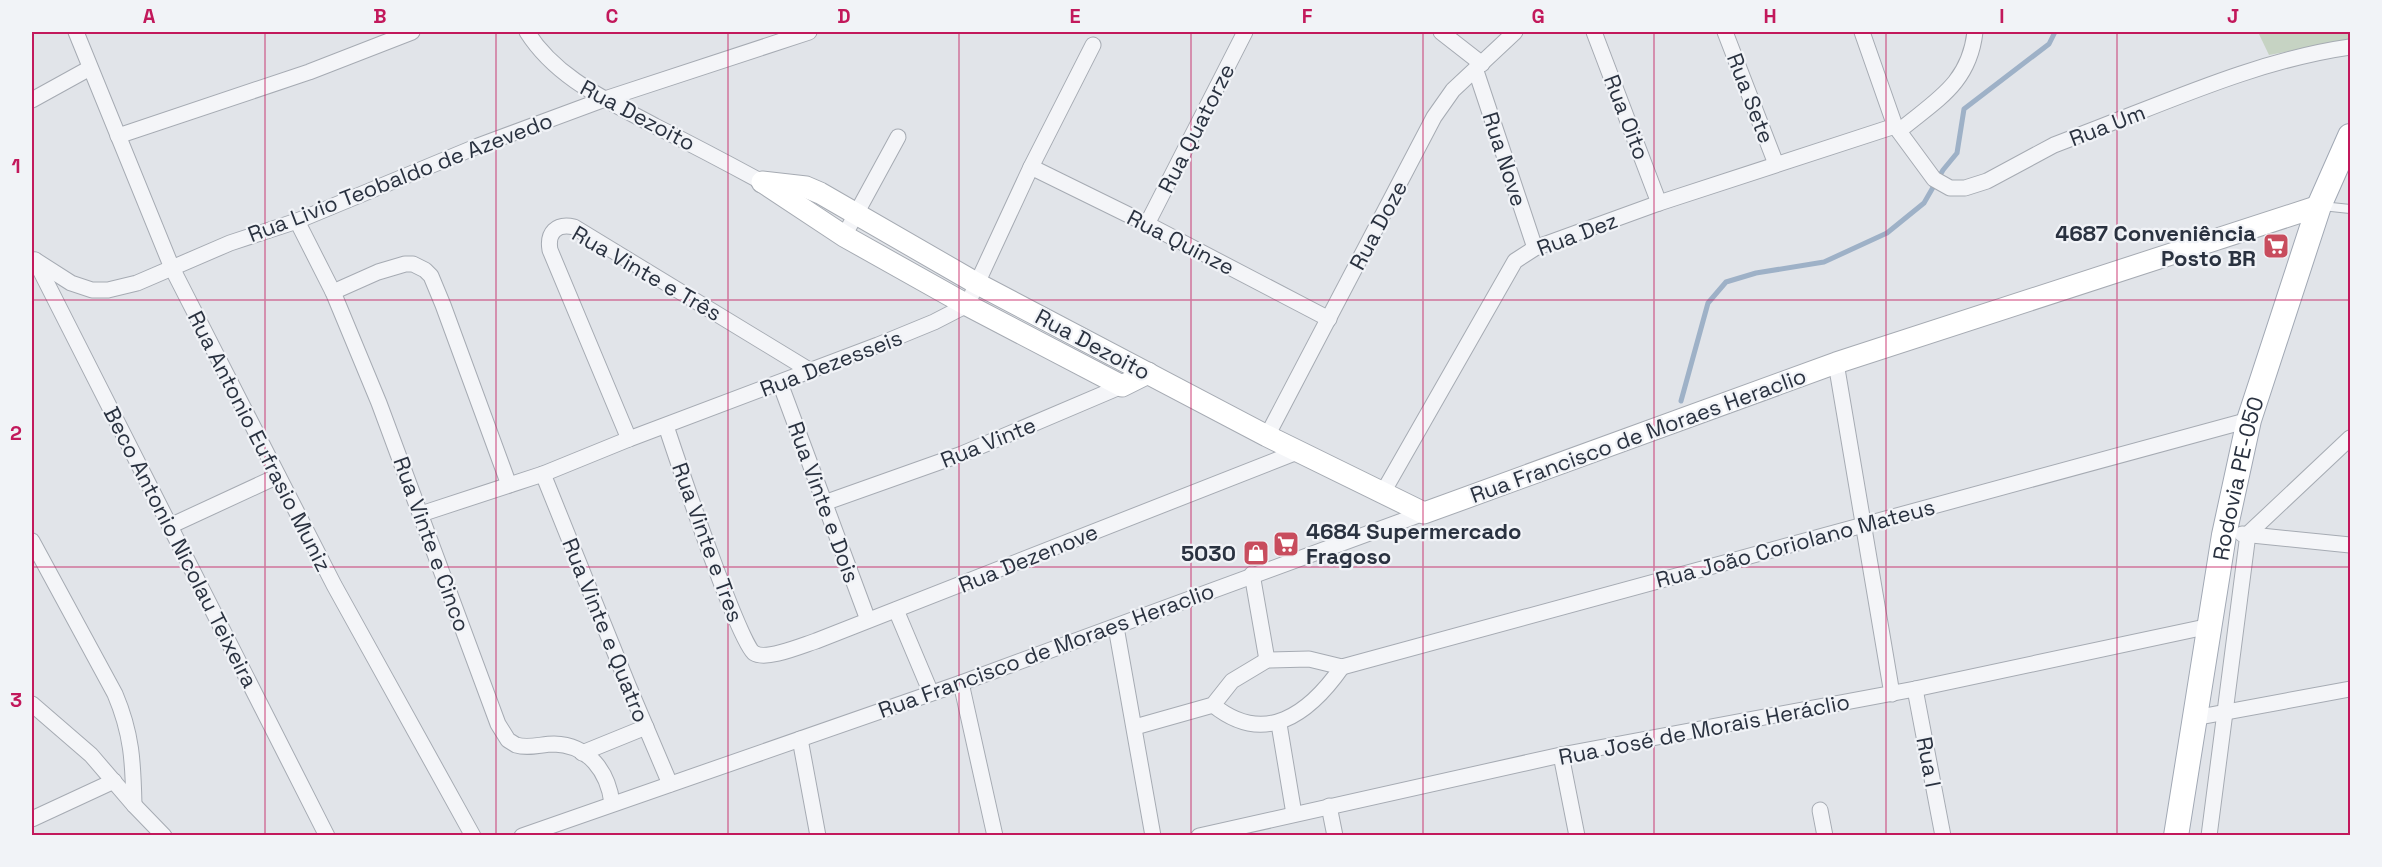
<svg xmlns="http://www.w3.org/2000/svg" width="2382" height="867" viewBox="0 0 2382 867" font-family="'Space Grotesk',sans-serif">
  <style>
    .green { fill: #c6d3c3 }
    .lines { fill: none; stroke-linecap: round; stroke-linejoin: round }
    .stream { stroke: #9eb1c7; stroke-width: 5 }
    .lane-casing { stroke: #a6abb3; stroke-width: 10 }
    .street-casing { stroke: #a6abb3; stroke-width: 17 }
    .secondary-casing { stroke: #a6abb3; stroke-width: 23 }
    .primary-casing { stroke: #a1a8b4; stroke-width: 26 }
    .lane { stroke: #f4f5f8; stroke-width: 8 }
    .street { stroke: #f4f5f8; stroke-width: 15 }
    .secondary { stroke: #fff; stroke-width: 21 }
    .primary { stroke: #fff; stroke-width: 24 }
    .grid { fill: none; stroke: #c2185b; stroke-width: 1.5; stroke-opacity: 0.55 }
    .labels { text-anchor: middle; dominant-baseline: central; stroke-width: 4.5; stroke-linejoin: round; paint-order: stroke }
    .street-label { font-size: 22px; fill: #2a3240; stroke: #f1f3f7 }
    .poi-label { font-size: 22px; font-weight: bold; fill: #2a3240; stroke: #f1f3f7; text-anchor: end }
    .neatline { fill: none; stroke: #c2185b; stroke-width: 2 }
    .grid-label { font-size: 20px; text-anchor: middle; font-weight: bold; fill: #c2185b }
  </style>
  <rect width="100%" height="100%" fill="#e1e4e9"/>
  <!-- green -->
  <polygon class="green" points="2258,32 2350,32 2350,40 2269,55"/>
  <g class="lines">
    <!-- stream -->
    <polyline class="stream" points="1681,401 1708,303 1726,282 1756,273 1824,262 1887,233 1924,203 1943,170 1957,153 1964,109 2049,44 2055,32"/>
    <!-- lane casing -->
    <g class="lane-casing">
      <polyline id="lane" points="2322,206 2350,209"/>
    </g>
    <!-- street casing -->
    <g class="street-casing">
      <g id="street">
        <polyline points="76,32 172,268 334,585 473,836"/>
        <path d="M527,32C557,79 607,100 655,126C691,144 727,163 762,182"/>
        <polyline points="1441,32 1482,64"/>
        <polyline points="1594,32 1659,203"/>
        <polyline points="1725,32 1776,164"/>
        <path d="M1862,32L1895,126L1934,179L1950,188H1965L1987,181L2054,145L2080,135C2167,102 2258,60 2350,47"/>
        <polyline points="1476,71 1535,248"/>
        <polyline points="32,100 90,68"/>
        <path d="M1899,131C1936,100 1969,84 1975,32"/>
        <polyline points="118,136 309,72 412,32"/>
        <polyline points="1031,167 1147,224 1329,319"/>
        <path d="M297,221L333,292L379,403L498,724L508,740L516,745C529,749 541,744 554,744C589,745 608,772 612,803"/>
        <polyline points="1147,224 1245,32"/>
        <polyline points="844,236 898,137"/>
        <polyline points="32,260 35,260 71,283 92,290 108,290 137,283 230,243 297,221 478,146 605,99 809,32"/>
        <polyline points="35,260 327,836"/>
        <polyline points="333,292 378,272 405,264 413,264 425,270 431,276 443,305 509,485"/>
        <polyline points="1836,363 1892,694"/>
        <polyline points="780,383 868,620"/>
        <path d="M666,426C676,456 739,644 754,653C766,661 803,645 816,641L1297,452"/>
        <polyline points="1267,436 1434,117 1453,90 1515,32"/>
        <path d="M629,439L550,250C547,233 556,223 574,227L809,370"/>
        <polyline points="543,474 628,685 670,784"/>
        <polyline points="1382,494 1515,261 1535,248 1659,203 1895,126"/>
        <polyline points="824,503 962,454 1122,386"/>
        <polyline points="421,514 543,474 629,439 878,345 934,322 967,305 1031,167 1093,45"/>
        <polyline points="170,526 278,476"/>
        <polyline points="2242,534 2350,545"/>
        <path d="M32,541L115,694C132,734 133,762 134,805"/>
        <polyline points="1252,574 1267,660"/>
        <polyline points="896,610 931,693"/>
        <polyline points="1116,627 1153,836"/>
        <polyline points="961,683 995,836"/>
        <polyline points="1915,689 1943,836"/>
        <polyline points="32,704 91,755 134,805 164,836"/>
        <path d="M1213,705C1265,747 1309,714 1342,667"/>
        <polyline points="2194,718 2350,689"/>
        <polyline points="1279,724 1294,814"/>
        <polyline points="1135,727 1213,705 1232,681 1267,660 1309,659 1342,667 2249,420"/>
        <polyline points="800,739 818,836"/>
        <polyline points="582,753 646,727"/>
        <polyline points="1561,755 1577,836"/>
        <polyline points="1329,806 1335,836"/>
        <polyline points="1820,810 1825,836"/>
        <polyline points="32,819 114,781"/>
        <polyline points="522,836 961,683 1424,513"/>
        <polyline points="1199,836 1561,755 1915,689 2210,626"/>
        <polyline points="2209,836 2248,534 2350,438"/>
      </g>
    </g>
    <!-- secondary casing -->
    <g class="secondary-casing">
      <g id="secondary">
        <polyline points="762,182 806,187 820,193 976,283 1267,436 1424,513 1836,363 2319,206"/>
        <polyline points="764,183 844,236 967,305 1122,386 1148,373"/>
      </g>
    </g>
    <!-- primary casing -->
    <g class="primary-casing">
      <g id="primary">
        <path id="s1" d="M2176,836L2224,535L2249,420L2319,206L2350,136"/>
      </g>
    </g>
    <!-- lane -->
    <use href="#lane" class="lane"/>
    <!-- street -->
    <use href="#street" class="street"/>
    <!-- secondary -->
    <use href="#secondary" class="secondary"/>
    <!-- primary -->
    <use href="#primary" class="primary"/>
  </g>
  <!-- grid -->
  <path class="grid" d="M265,32V836M496,32V836M728,32V836M959,32V836M1191,32V836M1423,32V836M1654,32V836M1886,32V836M2117,32V836M32,300H2350M32,567H2350"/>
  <!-- icons -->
  <defs>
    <g id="supermarket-square" transform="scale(1.35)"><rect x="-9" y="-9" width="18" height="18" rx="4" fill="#c84c5d" stroke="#f1f3f7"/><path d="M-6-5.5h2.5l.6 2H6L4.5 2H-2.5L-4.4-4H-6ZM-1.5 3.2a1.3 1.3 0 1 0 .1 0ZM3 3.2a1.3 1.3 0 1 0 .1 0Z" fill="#fff"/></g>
    <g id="shop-square" transform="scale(1.35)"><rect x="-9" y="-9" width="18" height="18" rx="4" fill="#c84c5d" stroke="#f1f3f7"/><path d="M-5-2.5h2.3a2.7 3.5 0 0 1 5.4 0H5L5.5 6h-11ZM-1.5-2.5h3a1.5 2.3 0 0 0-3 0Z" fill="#fff"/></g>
  </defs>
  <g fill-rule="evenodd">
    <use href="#supermarket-square" x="2276" y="246"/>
    <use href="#supermarket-square" x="1286" y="544"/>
    <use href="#shop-square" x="1256" y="553"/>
  </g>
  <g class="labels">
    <!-- street labels -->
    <g class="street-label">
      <text transform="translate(1751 98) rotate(69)">Rua Sete</text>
      <text transform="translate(638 115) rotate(28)">Rua Dezoito</text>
      <text transform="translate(1627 117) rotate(69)">Rua Oito</text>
      <text transform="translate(2107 125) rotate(-21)">Rua Um</text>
      <text transform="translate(1196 128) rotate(-63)">Rua Quatorze</text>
      <text transform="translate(1505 159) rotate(72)">Rua Nove</text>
      <text transform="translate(400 177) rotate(-21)">Rua Livio Teobaldo de Azevedo</text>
      <text transform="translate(1378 225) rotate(-62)">Rua Doze</text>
      <text transform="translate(1577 234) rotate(-21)">Rua Dez</text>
      <text transform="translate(1181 242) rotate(27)">Rua Quinze</text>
      <text transform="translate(647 273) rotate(30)">Rua Vinte e Três</text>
      <text transform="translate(1093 344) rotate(28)">Rua Dezoito</text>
      <text transform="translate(831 363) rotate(-21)">Rua Dezesseis</text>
      <text transform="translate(1638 435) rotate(-20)">Rua Francisco de Moraes Heraclio</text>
      <text transform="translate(260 441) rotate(63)">Rua Antonio Eufrasio Muniz</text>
      <text transform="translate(988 442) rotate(-22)">Rua Vinte</text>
      <text stroke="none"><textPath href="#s1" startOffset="363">Rodovia PE-050</textPath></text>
      <text transform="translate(824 502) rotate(70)">Rua Vinte e Dois</text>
      <text transform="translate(708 542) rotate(70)">Rua Vinte e Tres</text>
      <text transform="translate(1795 543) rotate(-15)">Rua João Coriolano Mateus</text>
      <text transform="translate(432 544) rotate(70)">Rua Vinte e Cinco</text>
      <text transform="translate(181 547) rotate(63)">Beco Antonio Nicolau Teixeira</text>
      <text transform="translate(1028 558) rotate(-22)">Rua Dezenove</text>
      <text transform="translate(606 630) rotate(68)">Rua Vinte e Quatro</text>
      <text transform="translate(1046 650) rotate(-20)">Rua Francisco de Moraes Heraclio</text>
      <text transform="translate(1704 729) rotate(-11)">Rua José de Morais Heráclio</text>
      <text transform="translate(1929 762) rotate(79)">Rua I</text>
    </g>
    <!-- poi labels -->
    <g class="poi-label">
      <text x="2256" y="233">4687 Conveniência<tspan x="2256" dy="25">Posto BR</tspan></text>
      <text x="1306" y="531" text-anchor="start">4684 Supermercado<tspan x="1306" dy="25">Fragoso</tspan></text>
      <text x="1236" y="553">5030</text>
    </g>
  </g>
  <!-- border -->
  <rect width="2382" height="867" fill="none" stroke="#f1f3f7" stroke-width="66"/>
  <rect x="33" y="33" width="2316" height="801" class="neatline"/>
  <g class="grid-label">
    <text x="149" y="23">A</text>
    <text x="380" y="23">B</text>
    <text x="612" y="23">C</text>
    <text x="844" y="23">D</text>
    <text x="1075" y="23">E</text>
    <text x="1307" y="23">F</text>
    <text x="1538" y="23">G</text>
    <text x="1770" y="23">H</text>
    <text x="2002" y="23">I</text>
    <text x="2233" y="23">J</text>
    <text x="16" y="173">1</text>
    <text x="16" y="440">2</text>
    <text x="16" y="707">3</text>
  </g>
</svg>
